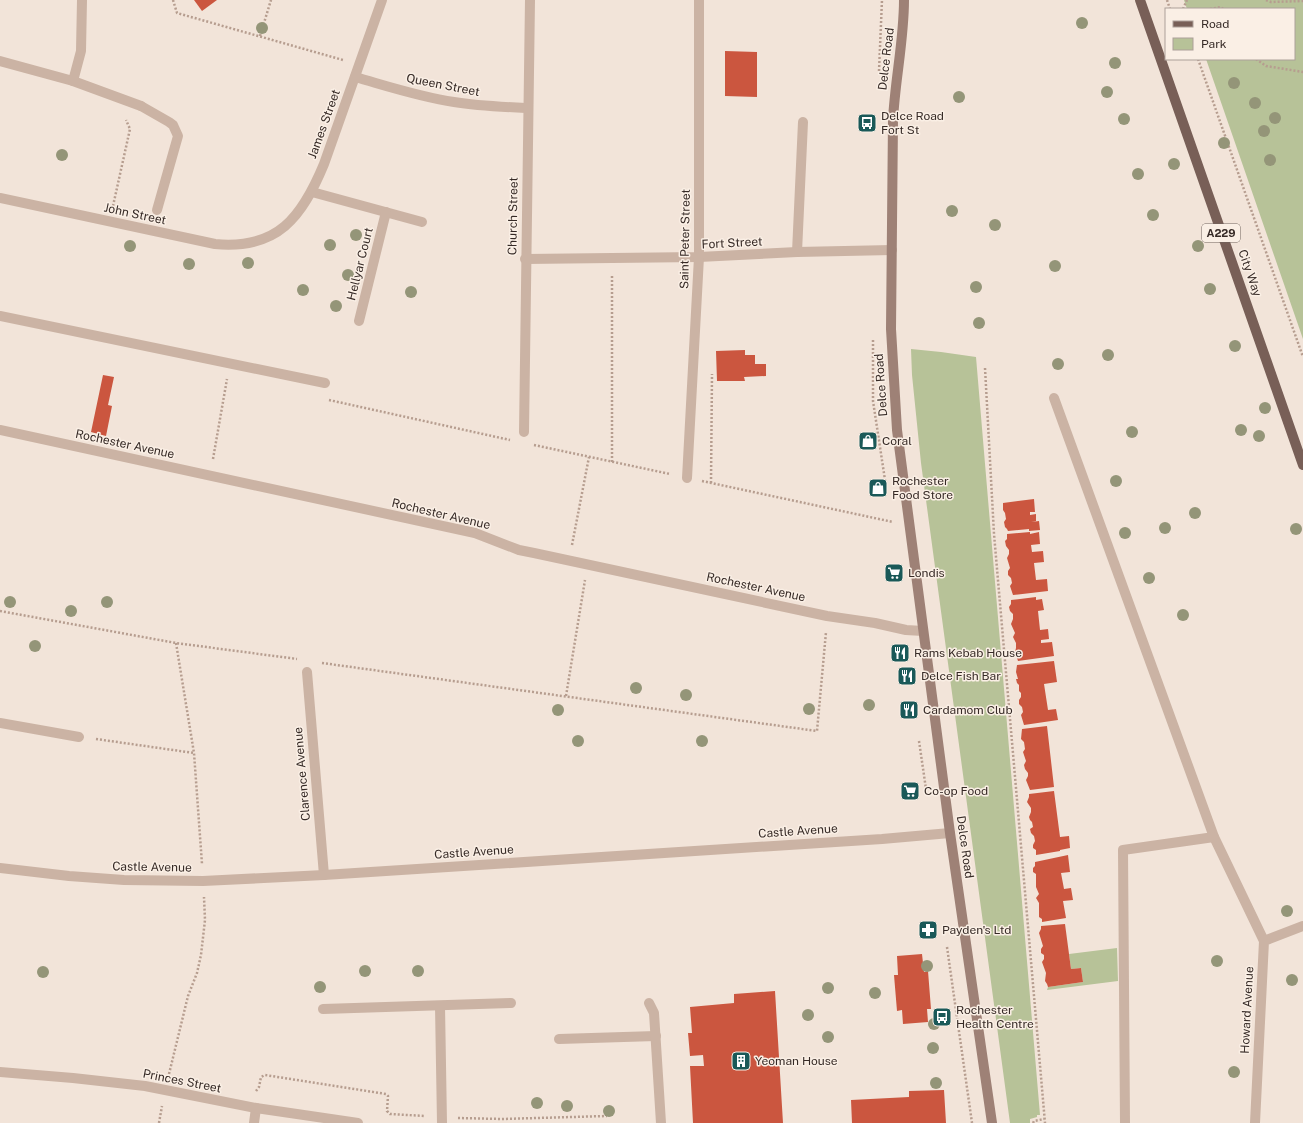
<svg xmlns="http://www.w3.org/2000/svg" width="1303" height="1123" viewBox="0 0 1303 1123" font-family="'Public Sans',sans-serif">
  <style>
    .green { fill: #b7c298 }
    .building { fill: #cb563f }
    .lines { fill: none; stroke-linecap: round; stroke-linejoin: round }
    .path { stroke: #b69d8f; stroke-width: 2.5; stroke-dasharray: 2 2; stroke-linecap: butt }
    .lane { stroke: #cbb3a4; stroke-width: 10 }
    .street { stroke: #cbb3a4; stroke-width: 10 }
    .secondary { stroke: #9e8176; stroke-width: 10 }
    .primary { stroke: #785f57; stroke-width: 10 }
    .tree { fill: #949578 }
    .labels { text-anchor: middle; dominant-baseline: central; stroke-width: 3; stroke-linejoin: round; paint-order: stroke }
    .shield { fill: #faefe5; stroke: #71655f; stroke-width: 1 }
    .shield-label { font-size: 11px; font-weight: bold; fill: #362a26 }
    .street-label { font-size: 12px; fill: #362a26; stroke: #faefe5 }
    .poi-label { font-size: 12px; fill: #362a26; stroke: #faefe5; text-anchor: start }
  </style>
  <rect width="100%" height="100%" fill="#f2e4d9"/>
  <!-- green -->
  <g class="green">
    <polygon points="1184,0 1303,0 1303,339 1206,59 1294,59 1294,9 1187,9"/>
    <polygon points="911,349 941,352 976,357 1040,1115 1037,1115 1037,1117 1030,1119 1030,1123 1010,1123 921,463 912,375"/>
    <polygon points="1117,948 1118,981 1047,990 1048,987 1083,982 1081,968 1071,969 1069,954"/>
  </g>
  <!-- building -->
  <g class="building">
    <polygon points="194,0 217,0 202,11"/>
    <polygon points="725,51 757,52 757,97 725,96"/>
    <polygon points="745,350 745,355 755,355 755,364 766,364 766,376 744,377 745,381 717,381 716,351"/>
    <polygon points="103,375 114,377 108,405 112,406 106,436 91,432"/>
    <polygon points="1034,499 1035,512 1030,512 1030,515 1036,514 1036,521 1031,522 1039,521 1040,530 1029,531 1029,529 1008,531 1007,529 1005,527 1004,522 1006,519 1005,513 1003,510 1003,503"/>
    <polygon points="1030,532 1030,534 1039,532 1040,544 1031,545 1032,552 1043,551 1044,562 1034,563 1036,580 1047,579 1048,591 1013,595 1010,586 1012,583 1011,578 1008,575 1008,571 1010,568 1007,558 1009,554 1009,550 1006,546 1005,541 1007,539 1007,534"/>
    <polygon points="1036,597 1036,600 1042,599 1044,610 1038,611 1040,630 1048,629 1049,639 1041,640 1041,643 1052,642 1054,656 1018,661 1015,652 1016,648 1016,643 1013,637 1015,633 1011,624 1013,619 1013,614 1010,611 1009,607 1011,604 1011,600"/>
    <polygon points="1054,661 1057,682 1044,684 1048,710 1056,709 1058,720 1024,725 1021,715 1023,712 1022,707 1019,704 1019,700 1021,697 1021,693 1019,691 1019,685 1017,683 1016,679 1018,679 1016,672 1017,665"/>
    <polygon points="1047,726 1054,787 1030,790 1026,780 1028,776 1028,773 1025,769 1024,765 1026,761 1023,752 1025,749 1024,742 1021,739 1022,729"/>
    <polygon points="1054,791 1060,837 1069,836 1070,848 1060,850 1060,851 1036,855 1036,850 1033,848 1033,845 1035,841 1034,836 1031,833 1030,829 1033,827 1032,822 1030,820 1029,817 1031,812 1031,808 1027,802 1029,797 1029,794"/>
    <polygon points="1068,855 1070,872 1061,873 1064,889 1071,888 1073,900 1063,901 1066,918 1042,922 1042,919 1039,917 1039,903 1036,898 1039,894 1036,887 1036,874 1033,872 1033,868 1035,866 1035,862"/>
    <polygon points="1065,924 1071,969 1081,968 1083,982 1048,987 1047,984 1045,981 1046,973 1042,962 1044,959 1044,955 1041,953 1041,949 1043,946 1039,933 1041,929 1041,926"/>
    <polygon points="922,954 924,972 928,971 931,1009 927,1009 928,1022 903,1024 902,1010 897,1011 894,975 898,975 897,956"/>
    <polygon points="775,991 783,1123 693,1123 690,1066 704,1066 703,1055 690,1056 688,1033 692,1033 690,1007 734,1003 734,994"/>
    <polygon points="944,1090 946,1123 852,1123 851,1100 909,1097 909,1091"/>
  </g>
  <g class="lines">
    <!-- path -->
    <g class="path">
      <polyline points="173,0 177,13 343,60"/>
      <polyline points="1167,0 1170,9"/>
      <polyline points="1266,0 1271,2 1303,1"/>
      <polyline points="1183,9 1187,0"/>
      <polyline points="1210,9 1221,7 1223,9"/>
      <polyline points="260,36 271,0"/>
      <polyline points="1198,59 1303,357"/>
      <polyline points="1256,59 1266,66 1303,72"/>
      <polyline points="879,71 882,0"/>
      <polyline points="113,206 130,129 126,120"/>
      <polyline points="873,340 873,401 885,480"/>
      <polyline points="985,368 994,534 1045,1123"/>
      <polyline points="329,400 510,440"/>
      <polyline points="534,445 670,474"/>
      <polyline points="213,459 227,379"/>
      <polyline points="612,462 612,274"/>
      <polyline points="702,481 893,522"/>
      <polyline points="711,483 712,374"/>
      <polyline points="572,545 589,457"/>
      <polyline points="0,611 176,643 297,659"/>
      <polyline points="176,643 194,753 202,864"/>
      <polyline points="322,663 817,731 826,632"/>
      <polyline points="566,696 585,580"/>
      <polyline points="96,739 194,753"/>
      <polyline points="919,741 926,789"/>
      <polyline points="947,947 972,1123"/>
      <polyline points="169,1074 188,996 197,973 201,955 205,920 204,897"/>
      <polyline points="256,1091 259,1087 261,1077 265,1075 386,1094 388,1096 387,1111 390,1114 425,1116"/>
      <polyline points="458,1118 502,1119 607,1116"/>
      <polyline points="159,1123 162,1106"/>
      <polyline points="1033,1123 1034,1121 1044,1119"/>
    </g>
    <!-- lane -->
    <g class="lane">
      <polyline points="0,61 73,81"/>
      <polyline points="141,106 169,122 173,125 178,136 157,210"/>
      <polyline points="797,252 803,122"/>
      <polyline points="0,316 325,383"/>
      <polyline points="1054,398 1214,837 1264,941"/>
      <polyline points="440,1006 442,1123"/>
      <polyline points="323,1009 511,1003"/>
      <polyline points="559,1039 656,1036"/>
      <polyline points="254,1123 256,1108"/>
      <polyline points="1125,1123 1123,850 1214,837"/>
    </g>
    <!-- street -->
    <g class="street">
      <polyline points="82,0 81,51 73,81 141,106"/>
      <path d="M355,77C387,86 420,97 454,102C478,106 503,107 527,108"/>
      <polyline points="312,192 422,222"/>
      <path d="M0,198L215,244C278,250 302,217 324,164L382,0"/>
      <polyline points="525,259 699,257 797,252 892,250"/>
      <polyline points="359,321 386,212"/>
      <polyline points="0,430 475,533 519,550 534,553 827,616 875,623 906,630 923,631"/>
      <polyline points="524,432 530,0"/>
      <polyline points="687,478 699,257 699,0"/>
      <polyline points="307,672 324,875"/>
      <polyline points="0,723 79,737"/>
      <polyline points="0,868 69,876 124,880 203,881 324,875 882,839 950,833"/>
      <polyline points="649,1003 654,1013 661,1123"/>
      <polyline points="0,1072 73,1078 145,1086 256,1108 358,1123"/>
      <polyline points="1255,1123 1264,941 1303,926"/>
    </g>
    <!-- secondary -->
    <path class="secondary" d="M904,0C904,40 895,80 893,120L891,329L897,430L950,833L992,1123"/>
    <!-- primary -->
    <polyline class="primary" points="1140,0 1303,465"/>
  </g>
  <!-- trees -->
  <g class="tree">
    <circle cx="1082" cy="23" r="6"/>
    <circle cx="262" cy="28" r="6"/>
    <circle cx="1115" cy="63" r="6"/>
    <circle cx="1234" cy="83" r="6"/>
    <circle cx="1107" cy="92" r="6"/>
    <circle cx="959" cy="97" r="6"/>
    <circle cx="1255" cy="103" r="6"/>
    <circle cx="1275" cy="118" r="6"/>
    <circle cx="1124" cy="119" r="6"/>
    <circle cx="1264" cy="131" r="6"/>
    <circle cx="1224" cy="143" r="6"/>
    <circle cx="62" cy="155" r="6"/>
    <circle cx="1270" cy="160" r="6"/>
    <circle cx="1174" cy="164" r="6"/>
    <circle cx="1138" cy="174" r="6"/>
    <circle cx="952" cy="211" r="6"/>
    <circle cx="1153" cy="215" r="6"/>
    <circle cx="995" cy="225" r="6"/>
    <circle cx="356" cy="235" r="6"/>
    <circle cx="330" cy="245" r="6"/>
    <circle cx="130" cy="246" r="6"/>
    <circle cx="1198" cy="246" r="6"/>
    <circle cx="248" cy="263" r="6"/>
    <circle cx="189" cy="264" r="6"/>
    <circle cx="1055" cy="266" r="6"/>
    <circle cx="348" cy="275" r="6"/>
    <circle cx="976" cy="287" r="6"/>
    <circle cx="1210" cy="289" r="6"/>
    <circle cx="303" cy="290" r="6"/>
    <circle cx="411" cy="292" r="6"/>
    <circle cx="336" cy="306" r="6"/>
    <circle cx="979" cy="323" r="6"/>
    <circle cx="1235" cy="346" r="6"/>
    <circle cx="1108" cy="355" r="6"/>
    <circle cx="1058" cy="364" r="6"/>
    <circle cx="1265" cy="408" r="6"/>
    <circle cx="1241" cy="430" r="6"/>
    <circle cx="1132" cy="432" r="6"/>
    <circle cx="1259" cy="436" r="6"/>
    <circle cx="1116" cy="481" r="6"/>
    <circle cx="1195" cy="513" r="6"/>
    <circle cx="1165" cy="528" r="6"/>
    <circle cx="1296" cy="529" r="6"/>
    <circle cx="1125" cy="533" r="6"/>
    <circle cx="1149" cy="578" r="6"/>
    <circle cx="10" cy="602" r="6"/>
    <circle cx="107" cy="602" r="6"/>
    <circle cx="71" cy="611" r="6"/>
    <circle cx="1183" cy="615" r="6"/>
    <circle cx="35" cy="646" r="6"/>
    <circle cx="636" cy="688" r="6"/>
    <circle cx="686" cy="695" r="6"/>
    <circle cx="869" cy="705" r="6"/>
    <circle cx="809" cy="709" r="6"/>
    <circle cx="558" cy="710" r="6"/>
    <circle cx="578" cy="741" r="6"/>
    <circle cx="702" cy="741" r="6"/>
    <circle cx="1287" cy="911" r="6"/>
    <circle cx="1217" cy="961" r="6"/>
    <circle cx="927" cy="966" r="6"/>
    <circle cx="365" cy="971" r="6"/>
    <circle cx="418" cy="971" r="6"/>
    <circle cx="43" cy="972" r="6"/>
    <circle cx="1292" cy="980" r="6"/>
    <circle cx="320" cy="987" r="6"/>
    <circle cx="828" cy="988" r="6"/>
    <circle cx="875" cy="993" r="6"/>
    <circle cx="808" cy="1015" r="6"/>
    <circle cx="934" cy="1024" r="6"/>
    <circle cx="828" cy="1037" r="6"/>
    <circle cx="933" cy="1048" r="6"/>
    <circle cx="1234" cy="1072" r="6"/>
    <circle cx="936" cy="1083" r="6"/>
    <circle cx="537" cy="1103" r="6"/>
    <circle cx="567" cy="1106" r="6"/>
    <circle cx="609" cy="1111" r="6"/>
  </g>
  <!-- icons -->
  <defs>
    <g id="bus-square" transform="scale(1)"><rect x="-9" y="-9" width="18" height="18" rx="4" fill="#1a5958" stroke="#faefe5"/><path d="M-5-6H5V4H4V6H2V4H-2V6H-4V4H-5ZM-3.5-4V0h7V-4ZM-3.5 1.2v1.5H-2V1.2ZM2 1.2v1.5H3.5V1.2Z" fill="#fff"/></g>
    <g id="shop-square" transform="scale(1)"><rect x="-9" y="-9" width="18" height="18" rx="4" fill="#1a5958" stroke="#faefe5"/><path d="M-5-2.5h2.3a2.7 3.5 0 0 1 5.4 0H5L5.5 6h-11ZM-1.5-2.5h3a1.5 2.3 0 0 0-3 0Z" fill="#fff"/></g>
    <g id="supermarket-square" transform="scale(1)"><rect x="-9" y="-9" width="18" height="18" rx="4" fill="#1a5958" stroke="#faefe5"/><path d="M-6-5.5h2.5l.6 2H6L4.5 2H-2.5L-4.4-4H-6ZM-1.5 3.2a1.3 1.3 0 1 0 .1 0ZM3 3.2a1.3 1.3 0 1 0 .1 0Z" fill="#fff"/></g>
    <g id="restaurant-square" transform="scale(1)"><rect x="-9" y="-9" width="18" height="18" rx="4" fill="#1a5958" stroke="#faefe5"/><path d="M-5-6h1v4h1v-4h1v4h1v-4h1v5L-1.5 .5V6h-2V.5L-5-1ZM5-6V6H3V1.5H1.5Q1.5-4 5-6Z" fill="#fff"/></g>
    <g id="pharmacy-square" transform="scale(1)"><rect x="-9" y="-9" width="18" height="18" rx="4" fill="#1a5958" stroke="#faefe5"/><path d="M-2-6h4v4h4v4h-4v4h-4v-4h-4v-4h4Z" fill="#fff"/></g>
    <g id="building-square" transform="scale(1)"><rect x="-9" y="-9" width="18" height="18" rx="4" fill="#1a5958" stroke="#faefe5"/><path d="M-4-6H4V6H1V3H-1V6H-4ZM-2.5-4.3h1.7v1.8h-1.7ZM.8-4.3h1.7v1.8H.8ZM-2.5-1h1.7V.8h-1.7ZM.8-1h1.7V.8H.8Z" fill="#fff"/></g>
  </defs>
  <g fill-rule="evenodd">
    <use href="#bus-square" x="867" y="123"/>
    <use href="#shop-square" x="868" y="441"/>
    <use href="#shop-square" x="878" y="488"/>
    <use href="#supermarket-square" x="894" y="573"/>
    <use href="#restaurant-square" x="900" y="653"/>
    <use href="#restaurant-square" x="907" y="676"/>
    <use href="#restaurant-square" x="909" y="710"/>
    <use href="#supermarket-square" x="910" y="791"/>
    <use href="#pharmacy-square" x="928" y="930"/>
    <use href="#bus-square" x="942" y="1017"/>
    <use href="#building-square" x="741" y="1061"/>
  </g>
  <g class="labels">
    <!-- shield labels -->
    <rect class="shield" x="1202" y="224" width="38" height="18" rx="3"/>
    <g class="shield-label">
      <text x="1221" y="233">A229</text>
    </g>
    <!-- street labels -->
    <g class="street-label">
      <text transform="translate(886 59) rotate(-83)">Delce Road</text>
      <text transform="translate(443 85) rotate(11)">Queen Street</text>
      <text transform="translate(324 124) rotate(-70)">James Street</text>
      <text transform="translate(135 214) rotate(12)">John Street</text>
      <text transform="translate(513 216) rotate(-89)">Church Street</text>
      <text transform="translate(685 239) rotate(-89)">Saint Peter Street</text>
      <text transform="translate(732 243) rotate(-3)">Fort Street</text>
      <text transform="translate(360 264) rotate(-76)">Hellyar Court</text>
      <text transform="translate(1250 273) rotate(71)">City Way</text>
      <text transform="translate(881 385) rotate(-94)">Delce Road</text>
      <text transform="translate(125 444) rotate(12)">Rochester Avenue</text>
      <text transform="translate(441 514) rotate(13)">Rochester Avenue</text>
      <text transform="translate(756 587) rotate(12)">Rochester Avenue</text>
      <text transform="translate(302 774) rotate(-95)">Clarence Avenue</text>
      <text transform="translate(798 831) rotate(-4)">Castle Avenue</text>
      <text transform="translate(965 847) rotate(82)">Delce Road</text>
      <text transform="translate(474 852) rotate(-4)">Castle Avenue</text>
      <text transform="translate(152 867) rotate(1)">Castle Avenue</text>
      <text transform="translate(1247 1010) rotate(-87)">Howard Avenue</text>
      <text transform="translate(182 1081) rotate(11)">Princes Street</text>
    </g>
    <!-- poi labels -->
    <g class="poi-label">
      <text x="881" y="116">Delce Road<tspan x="881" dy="14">Fort St</tspan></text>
      <text x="882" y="441">Coral</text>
      <text x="892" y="481">Rochester<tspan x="892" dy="14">Food Store</tspan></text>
      <text x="908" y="573">Londis</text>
      <text x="914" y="653">Rams Kebab House</text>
      <text x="921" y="676">Delce Fish Bar</text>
      <text x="923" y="710">Cardamom Club</text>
      <text x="924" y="791">Co-op Food</text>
      <text x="942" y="930">Payden's Ltd</text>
      <text x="956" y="1010">Rochester<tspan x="956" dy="14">Health Centre</tspan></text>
      <text x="755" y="1061">Yeoman House</text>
    </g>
  </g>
  <!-- legend -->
  <rect x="1165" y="8" width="130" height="52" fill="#faefe5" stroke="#aca099"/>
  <rect x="1173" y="21" width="20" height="6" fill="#785f57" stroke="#aca099"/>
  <text x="1201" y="28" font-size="12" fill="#362a26">Road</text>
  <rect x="1173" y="38" width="20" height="12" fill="#b7c298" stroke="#aca099"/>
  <text x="1201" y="48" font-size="12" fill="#362a26">Park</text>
</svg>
